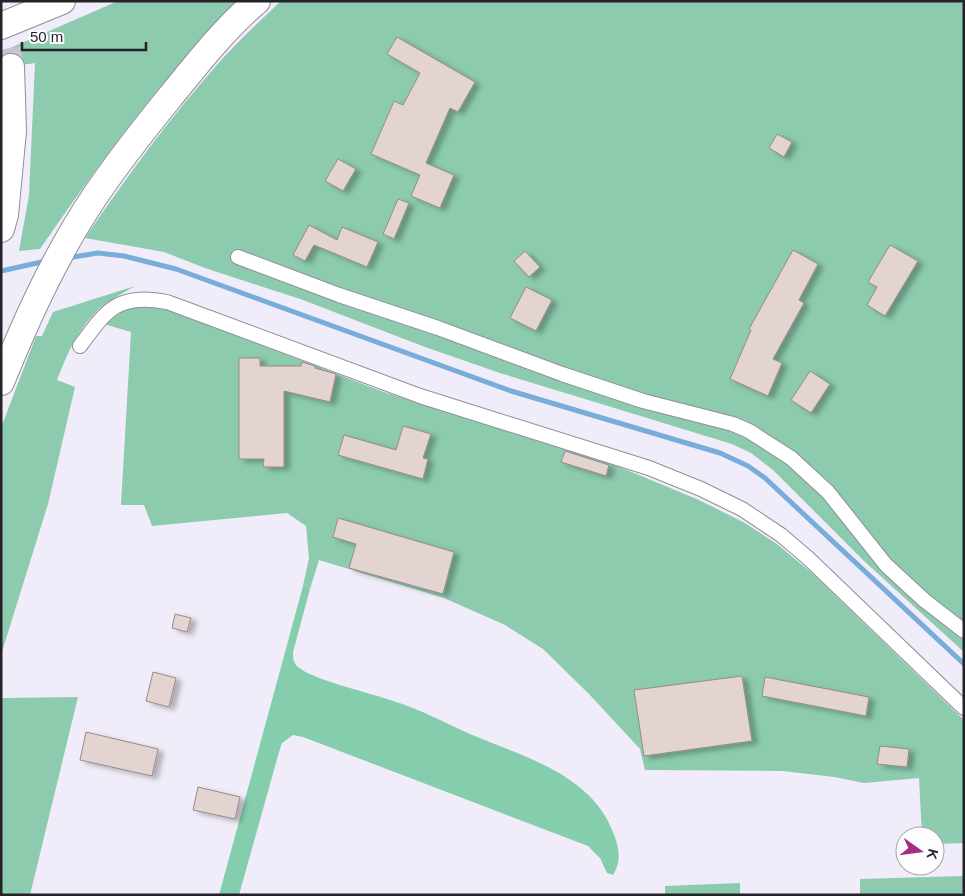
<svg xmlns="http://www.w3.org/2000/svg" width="965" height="896" viewBox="0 0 965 896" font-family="Arial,sans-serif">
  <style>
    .green { fill: #8ccbae }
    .forest { fill: #85cead }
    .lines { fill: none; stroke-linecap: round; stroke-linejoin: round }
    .stream { stroke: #78acdb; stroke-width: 5 }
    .building { fill: #e3d4d1; stroke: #978a86; filter: url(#shadow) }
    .motorway-tunnel { stroke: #c8c4cf; stroke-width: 26; stroke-dasharray: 26 13; stroke-linecap: butt }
    .minor-casing { stroke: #918d98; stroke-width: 16 }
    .motorway-casing { stroke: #918d98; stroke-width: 28 }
    .minor { stroke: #fff; stroke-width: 14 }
    .motorway { stroke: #fff; stroke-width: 26 }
  </style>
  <defs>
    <filter id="shadow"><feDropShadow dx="5.5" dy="3" stdDeviation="2.5" flood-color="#0004"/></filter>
  </defs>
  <rect width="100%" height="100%" fill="#f1ecf9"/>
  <!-- green -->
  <g class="green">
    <path d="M118,1H239C223,18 206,34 191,51C136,113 87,181 40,249L19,251L29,195L35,63L1,68V52Z"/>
    <path d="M281,1H964V652L864,561L773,470L751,453L732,444L500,373L425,347L303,300L205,268L164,252L85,238C126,178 168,120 216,66C236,43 259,22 281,1Z"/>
    <path d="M135,286C124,293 111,299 101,307C79,327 68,352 57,380L75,387L48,504L1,655V428L36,336H42L53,312Z"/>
    <path d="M147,307L170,310L381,391L617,466L699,500L745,523L777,544L813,574L964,720V843L935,844V836H922L919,778L864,783L834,777L783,771L645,770L640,749L589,694L543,649L505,625L444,598L319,560L310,589L307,585L303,586L309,558L306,526L287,513L152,526L144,505H121L131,332L104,324C120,310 125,309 147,307Z"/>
    <polygon points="78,697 30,895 1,895 1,698"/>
    <polygon points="964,876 964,895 860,895 860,879"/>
    <polygon points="740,883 740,895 665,895 665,886"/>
  </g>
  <!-- forest -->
  <path class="forest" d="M307,585L310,589L293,652C293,657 293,662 297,666C311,680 372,693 393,701C420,709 445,723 470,734C522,756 591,774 613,832C619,847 622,861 613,875L607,873L600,858L588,846L303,737L293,735L282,743L279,752L239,895H219L303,586Z"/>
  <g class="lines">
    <!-- stream -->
    <g class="stream">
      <polyline points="67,258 98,253 124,256 176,269 511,391 720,453 748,466 765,478 964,664"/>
      <polyline points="1,271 46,261"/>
    </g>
  </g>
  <!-- building -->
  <g class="building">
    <polygon points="397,37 475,82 458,112 450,108 426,163 454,175 440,208 411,196 420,175 371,154 394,101 403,105 420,73 387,54"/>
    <polygon points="777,134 792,142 784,157 769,148"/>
    <polygon points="338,159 356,169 343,191 325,181"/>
    <polygon points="398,199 409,203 394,239 383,234"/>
    <polygon points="309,225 337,240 342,227 378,242 367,267 314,245 305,261 293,255"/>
    <polygon points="890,245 918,261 885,316 867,305 877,287 868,282"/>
    <polygon points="793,250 818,264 799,300 804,303 773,359 782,363 768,396 730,379 751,330 749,329"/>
    <polygon points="525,251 540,267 529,277 514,261"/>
    <polygon points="526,287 552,300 536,331 510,318"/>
    <polygon points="239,358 260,358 260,366 301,366 302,362 315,366 315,368 336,374 330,402 284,391 284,467 263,467 264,459 239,459"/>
    <polygon points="810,371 830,384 811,413 791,400"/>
    <polygon points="403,426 431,434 423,458 428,459 423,479 338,455 344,435 396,450"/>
    <polygon points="565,451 609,465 606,476 561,462"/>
    <polygon points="338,518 454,552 443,594 349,568 356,544 333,537"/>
    <polygon points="175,614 191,618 187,632 172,628"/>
    <polygon points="153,672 176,678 169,707 146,701"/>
    <polygon points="742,676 752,741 644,756 634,690"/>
    <polygon points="765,677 869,697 866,716 762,696"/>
    <polygon points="86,732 158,749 152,776 80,760"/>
    <polygon points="880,746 909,749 907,767 877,764"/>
    <polygon points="198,787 240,797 235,819 193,810"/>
  </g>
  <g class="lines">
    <!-- motorway-tunnel -->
    <polyline class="motorway-tunnel" points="1,10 11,67"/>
    <!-- minor casing -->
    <g class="minor-casing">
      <g id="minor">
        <polyline points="238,257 339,295 438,328 562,374 643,401 733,424 749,431 791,458 828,492 886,565 924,600 964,631"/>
        <path d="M80,346C107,309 118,293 167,302L420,396L649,468L701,489L742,509L781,535L808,558L964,708"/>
      </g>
    </g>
    <!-- motorway casing -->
    <g class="motorway-casing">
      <g id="motorway">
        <polyline points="1,26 62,1"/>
        <polyline points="1,229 5,215 13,131 11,67"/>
        <path d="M1,382C27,318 56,254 95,196C118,162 144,129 170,97C197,64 224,29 257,1"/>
      </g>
    </g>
    <!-- minor -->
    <use href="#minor" class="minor"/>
    <!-- motorway -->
    <use href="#motorway" class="motorway"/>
  </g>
  <!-- border -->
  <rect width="965" height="896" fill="none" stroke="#252328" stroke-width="5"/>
  <!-- north arrow -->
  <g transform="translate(920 851) rotate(104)"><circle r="24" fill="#fdfcfe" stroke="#a7a5a8"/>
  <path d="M0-4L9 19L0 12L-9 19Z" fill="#a32d85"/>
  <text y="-8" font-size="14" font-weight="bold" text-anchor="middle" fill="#252328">K</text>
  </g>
  <!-- scale -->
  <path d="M22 42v8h124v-8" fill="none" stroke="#252328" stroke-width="2.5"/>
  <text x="30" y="42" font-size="15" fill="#252328" stroke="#fdfcfe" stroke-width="4" paint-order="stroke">50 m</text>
</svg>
